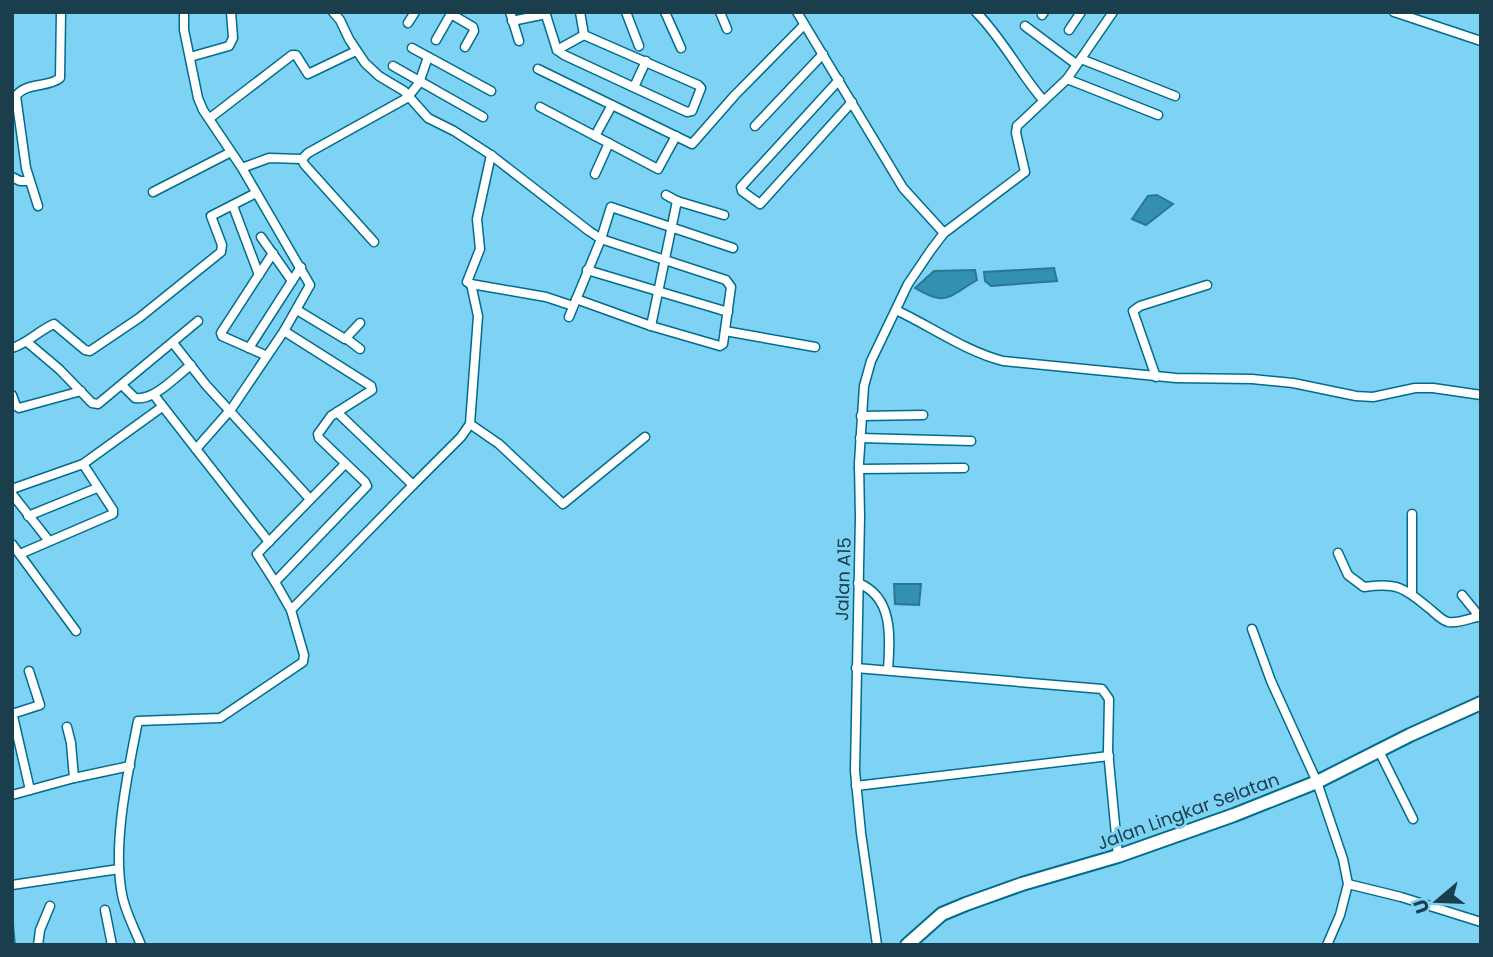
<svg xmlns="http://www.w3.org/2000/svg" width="1493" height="957" viewBox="0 0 1493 957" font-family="Poppins,sans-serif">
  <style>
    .water { fill: #3290b1; stroke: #2b7793; stroke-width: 2 }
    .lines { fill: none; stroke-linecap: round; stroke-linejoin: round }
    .stream { stroke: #2b7793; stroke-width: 2 }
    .minor-casing { stroke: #016c8b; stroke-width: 11 }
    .highway-casing { stroke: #016c8b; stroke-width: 16 }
    .minor { stroke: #fff; stroke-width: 8 }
    .highway { stroke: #fff; stroke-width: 12 }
    .labels { text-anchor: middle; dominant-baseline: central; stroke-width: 6; stroke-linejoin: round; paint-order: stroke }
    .street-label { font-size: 18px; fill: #1a3e4c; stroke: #7ed2f3 }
  </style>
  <rect width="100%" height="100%" fill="#7ed2f3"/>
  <!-- water -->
  <g class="water">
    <polygon points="1157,195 1173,204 1146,225 1132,219 1148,196"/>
    <polygon points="1054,268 1057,281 991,286 985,281 984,272"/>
    <path d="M975,270L977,280C948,297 946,307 915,288L934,271Z"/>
    <polygon points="894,584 921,584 919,605 895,604"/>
  </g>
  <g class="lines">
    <!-- stream -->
    <polyline class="stream" points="12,914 15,945"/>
    <!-- minor casing -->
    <g class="minor-casing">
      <g id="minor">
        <polyline points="184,12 184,30 198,98 203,110 242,168 269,158 302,159 308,153 407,98 419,83 428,57"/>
        <polyline points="333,12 340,20 349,39 365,63 379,76 404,91 428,118 454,131 491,155 589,231 601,239 726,280 731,287 723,344 720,346 651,326 576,299"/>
        <polyline points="510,12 519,41"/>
        <polyline points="545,12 557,50 564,55 687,112 692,111 701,88 698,85 584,35 580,12"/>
        <polyline points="626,12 639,46"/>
        <polyline points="665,12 681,48"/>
        <polyline points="720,12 727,29"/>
        <polyline points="797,12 903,188 944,233"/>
        <path d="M976,12C1002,38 1019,72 1043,100"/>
        <polyline points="1394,12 1481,41"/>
        <polyline points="451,14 473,27 474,31 465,47"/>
        <polyline points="1042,15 1044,12"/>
        <polyline points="512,21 546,14"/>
        <polyline points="408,23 415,12"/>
        <polyline points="1025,26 1076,64"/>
        <polyline points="1069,30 1081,12"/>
        <polyline points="436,40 452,12"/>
        <polyline points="412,48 491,91"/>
        <polyline points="557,50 584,35"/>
        <polyline points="190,57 229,46 233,38 231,12"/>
        <polyline points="1081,59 1175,96"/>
        <polyline points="393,66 483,117"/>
        <polyline points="538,69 692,144 735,95 804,25"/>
        <polyline points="1067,79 1158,115"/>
        <polyline points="839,80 741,187 742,191 760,204 852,102"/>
        <polyline points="634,87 646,61"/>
        <polyline points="540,107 658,169 676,136"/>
        <polyline points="210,118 292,55 296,55 308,74 356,51"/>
        <polyline points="755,126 823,54"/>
        <polyline points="595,136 612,105"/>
        <polyline points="491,155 477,219 480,249 467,282 471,284 546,297 573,306"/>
        <polyline points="302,159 304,164 374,242"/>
        <polyline points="595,174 609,143"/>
        <polyline points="12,177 20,181 29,181"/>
        <polyline points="153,192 231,152"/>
        <polyline points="666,195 677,201 724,215"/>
        <path d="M38,206L26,168L16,96C26,82 48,88 60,78L61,12"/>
        <polyline points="233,206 259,275"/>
        <polyline points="261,237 292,281"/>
        <polyline points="587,270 728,312"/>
        <polyline points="297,310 345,339 360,323"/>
        <path d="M896,310C932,327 965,351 1003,361L1176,378L1252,379L1293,383L1356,396L1373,397L1415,388H1433L1481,395"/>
        <polyline points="569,317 601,239 611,207 733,248"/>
        <polyline points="651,326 677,201"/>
        <polyline points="725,331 815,347"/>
        <polyline points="347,339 360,349"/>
        <polyline points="27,342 59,369 92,403 98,404 198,321"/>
        <polyline points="173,343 206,385 310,499"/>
        <path d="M12,348C28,343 38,331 54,324L85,350L90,351L139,318L221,252L222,245L211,216L256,193"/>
        <polyline points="249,348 301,267"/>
        <polyline points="265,355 222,336 221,333 273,253"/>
        <polyline points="1156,377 1133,311 1140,306 1207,285"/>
        <path d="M122,385L135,398C154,401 175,377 191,365"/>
        <polyline points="12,395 16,406 19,408 81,391"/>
        <polyline points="154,395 196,449 232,408 284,331 310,285 242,168"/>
        <polyline points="861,416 923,415"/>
        <polyline points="470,424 499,444 563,504 645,437"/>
        <polyline points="860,438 971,441"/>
        <polyline points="196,449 269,542"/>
        <polyline points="859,469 964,468"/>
        <polyline points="413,485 461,437 470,424 478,316 471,284"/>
        <polyline points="12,489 83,464 162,407"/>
        <polyline points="12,494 49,541"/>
        <polyline points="1412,514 1412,593"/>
        <polyline points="28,516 97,488"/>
        <polyline points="12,544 76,631"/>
        <path d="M1338,553L1348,575L1364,587C1398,582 1404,588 1430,609C1435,613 1441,620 1448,622C1457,624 1471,618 1481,616"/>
        <polyline points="20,554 113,514 113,510 83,464"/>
        <polyline points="275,582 257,554 345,464"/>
        <path d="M858,583C894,597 890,638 888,670"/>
        <polyline points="1462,595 1479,616"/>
        <polyline points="291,610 413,485 337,412"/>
        <polyline points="1252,629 1271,681 1317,782 1343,859 1348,884 1340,915 1327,945"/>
        <polyline points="856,668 1102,689 1109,699 1108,751 1118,856"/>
        <polyline points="12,712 30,790"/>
        <polyline points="12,714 40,705 29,671"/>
        <polyline points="67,727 71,743 74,778"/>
        <polyline points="1379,751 1413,819"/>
        <polyline points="856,786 1109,756"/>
        <polyline points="12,795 74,778 130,766"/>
        <polyline points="1348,884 1401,897 1481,922"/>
        <polyline points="12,885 119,869"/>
        <polyline points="105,910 112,945"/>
        <polyline points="38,945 40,930 50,906"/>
        <path d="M141,945C135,930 127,915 123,899C111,848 128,772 138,721L220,718L303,662L304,655L291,610L275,582L367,486L365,482L319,438L318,434L331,416L372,390L371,386L284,331"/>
        <polyline points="877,945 861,833 855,771 860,517 859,463 864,386 871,361 908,284 931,250 944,233 1025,172 1016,133 1017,126 1067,79 1113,12"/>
      </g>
    </g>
    <!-- highway casing -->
    <g class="highway-casing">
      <polyline id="highway" points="907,945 942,914 966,904 1022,884 1118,856 1234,815 1317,782 1410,735 1481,703"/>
    </g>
    <!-- minor -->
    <use href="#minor" class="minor"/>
    <!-- highway -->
    <use href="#highway" class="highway"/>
  </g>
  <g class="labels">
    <!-- street labels -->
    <g class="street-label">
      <text transform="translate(843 579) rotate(-88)">Jalan A15</text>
      <text transform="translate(1188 811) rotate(-20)">Jalan Lingkar Selatan</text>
    </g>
  </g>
  <!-- border -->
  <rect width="1493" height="957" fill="none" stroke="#1a3e4c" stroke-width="28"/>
  <!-- north arrow -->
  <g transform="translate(1437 901) rotate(251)" stroke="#7ed2f3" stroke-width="5" paint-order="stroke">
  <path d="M0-5L12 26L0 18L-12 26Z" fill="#1a3e4c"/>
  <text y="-10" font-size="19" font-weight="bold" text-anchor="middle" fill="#1a3e4c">U</text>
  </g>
</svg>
